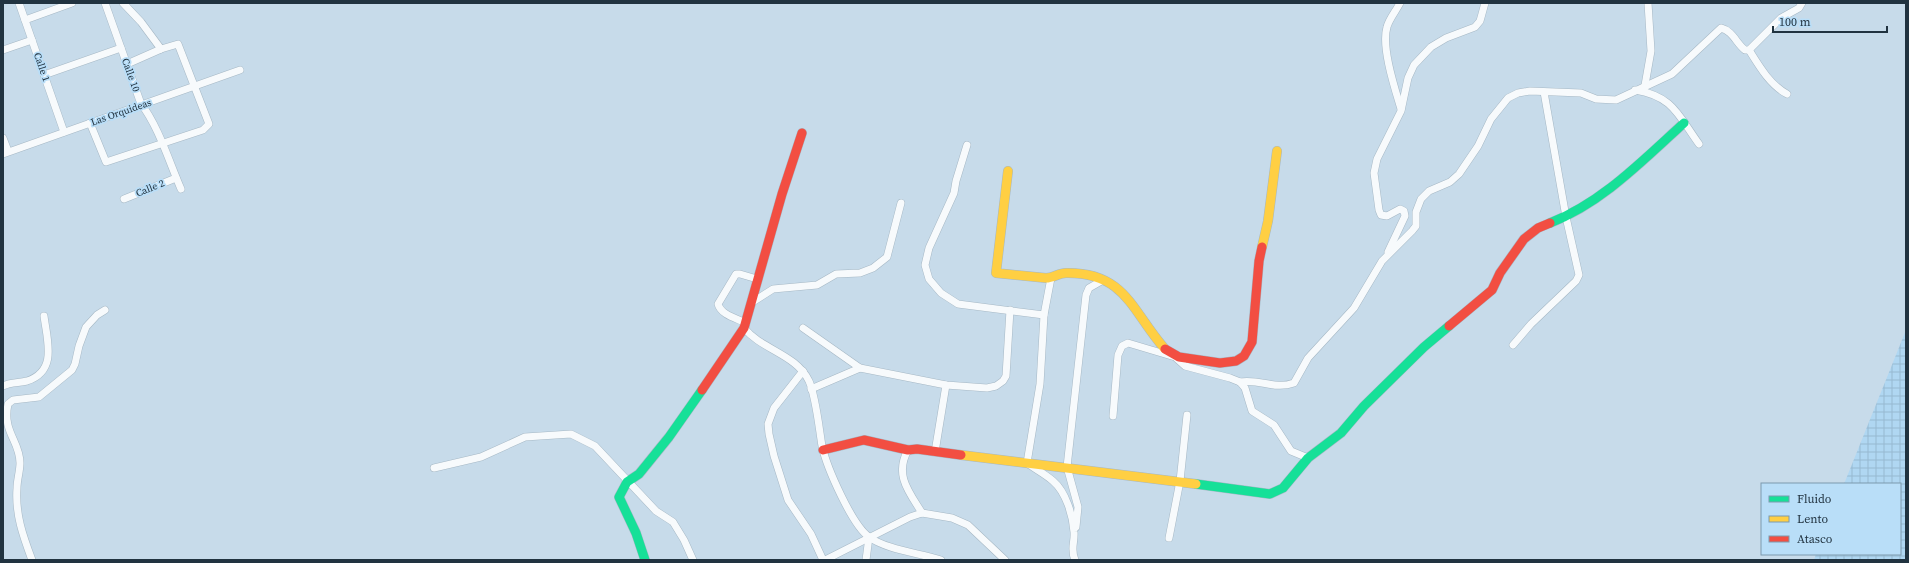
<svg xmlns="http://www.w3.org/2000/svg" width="1909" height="563" viewBox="0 0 1909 563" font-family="'Source Serif 4',serif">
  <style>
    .industrial { fill: url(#industrial-grid) }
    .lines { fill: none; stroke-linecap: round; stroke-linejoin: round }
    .street-casing { stroke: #a6b8c5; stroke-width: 8 }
    .fast-casing { stroke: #a6b8c5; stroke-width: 10 }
    .slow-casing { stroke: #a6b8c5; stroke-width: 10 }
    .jam-casing { stroke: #a6b8c5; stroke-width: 10 }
    .street { stroke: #f7fafc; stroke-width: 7 }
    .fast { stroke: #16e098; stroke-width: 9 }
    .slow { stroke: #ffcf43; stroke-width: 9 }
    .jam { stroke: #f24e42; stroke-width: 9 }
    .labels { text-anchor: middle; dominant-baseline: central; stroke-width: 3.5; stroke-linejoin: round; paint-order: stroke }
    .street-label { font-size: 10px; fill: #213340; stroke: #b9def8 }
  </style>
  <defs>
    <pattern id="industrial-grid" width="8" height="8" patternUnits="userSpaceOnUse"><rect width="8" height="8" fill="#b0d7f2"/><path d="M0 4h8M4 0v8" fill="none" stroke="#97b9d1"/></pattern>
  </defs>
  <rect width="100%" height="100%" fill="#c7dbea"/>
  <!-- industrial -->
  <polygon class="industrial" points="1906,330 1906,560 1814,560 1816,554 1900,554 1900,484 1844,484"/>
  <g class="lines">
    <!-- street casing -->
    <g class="street-casing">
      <g id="street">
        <polyline points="19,3 64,132"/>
        <path d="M105,3L141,104C158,125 170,164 181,189"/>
        <polyline points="123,3 141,22 161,49"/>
        <path d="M1400,3C1396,11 1389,19 1387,27C1381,47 1395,89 1401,109"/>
        <polyline points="25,20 72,3"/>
        <polyline points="3,50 32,40"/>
        <path d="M1749,50C1759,66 1770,85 1787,94"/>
        <polyline points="44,75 121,48"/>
        <polyline points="1645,85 1651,51 1648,3"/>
        <path d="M1635,90C1673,96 1678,115 1699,144"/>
        <polyline points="90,123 106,162 203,130 209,124 178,44 161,49 127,64"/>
        <polyline points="3,138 8,151"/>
        <polyline points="967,145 956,181 954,193 929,248 925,265 929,279 941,293 958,304 1044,315"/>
        <polyline points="3,154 240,70"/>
        <polyline points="124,199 176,178"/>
        <polyline points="1388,252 1405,216 1404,211 1400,209 1387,216 1381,215 1379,210 1374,173 1377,159 1401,111 1408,78 1414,65 1431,47 1446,38 1475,27 1480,21 1485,3"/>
        <path d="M1051,278L1044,315L1040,384L1027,463C1035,469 1045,474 1053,481C1066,492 1073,516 1074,532C1075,542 1070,549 1075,560"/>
        <polyline points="751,303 773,289 817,285 836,274 860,273 873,268 887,257 901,203"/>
        <path d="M746,323C736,318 721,315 718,304L736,274H740L757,279"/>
        <path d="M744,328C762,350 796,354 809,381C816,397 819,428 822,446C827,468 852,525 869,537C887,550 920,553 941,560"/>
        <polyline points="803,328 860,368"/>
        <polyline points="1513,345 1531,324 1576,281 1579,275 1566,217 1544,92"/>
        <polyline points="803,371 774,408 768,424 769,434 774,456 788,500 811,534 823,560"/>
        <path d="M1240,382C1262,379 1274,390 1294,383L1308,358L1354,308L1382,261L1412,231L1416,226V212L1421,199L1429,191L1450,182L1459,174L1478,146L1491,119L1508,98L1518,93L1530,91L1581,93L1596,99L1616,100L1672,74L1721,28C1733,31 1736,43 1745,50H1749L1781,18L1799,8L1802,3"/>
        <path d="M3,386C10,382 19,383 27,381C58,371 47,340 44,316"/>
        <polyline points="811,389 860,368 946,385 987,388 996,386 1003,381 1006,376 1010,310"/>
        <polyline points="1113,416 1118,355 1122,346 1128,343 1175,357 1185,366 1230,378 1240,382 1245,388 1252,411 1274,425 1291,451 1308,458"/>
        <path d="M908,450C894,475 909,492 922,513"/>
        <polyline points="935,452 946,385"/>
        <polyline points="434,468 481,457 525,437 571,434 595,446 656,511 673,522 684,540 693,560"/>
        <polyline points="1076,527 1078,507 1067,467 1086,295 1089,288 1103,280"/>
        <polyline points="1169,538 1180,481 1187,415"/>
        <path d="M32,560C23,536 15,514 17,488C17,480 20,471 20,463C20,441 2,432 8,404L13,400L39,397L72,370L75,364L79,346L86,327L97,315L105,310"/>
        <polyline points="825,560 910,517 922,513 952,518 968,525 1005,560"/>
        <polyline points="866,560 869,537"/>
      </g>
    </g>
    <!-- fast casing -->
    <g class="fast-casing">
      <g id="fast">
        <path d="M1550,223C1602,203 1643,160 1684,123"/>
        <polyline points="1196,484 1270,494 1283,488 1308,458 1341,433 1364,406 1424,347 1449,326"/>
        <polyline points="645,560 636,533 619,497 627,482 639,474 669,437 702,390"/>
      </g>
    </g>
    <!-- slow casing -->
    <g class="slow-casing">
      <g id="slow">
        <path d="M1008,171L996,273L1046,278C1053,278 1059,273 1066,273C1126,272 1132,312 1165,349"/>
        <polyline points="1262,247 1268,221 1277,151"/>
        <polyline points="961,455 1196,484"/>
      </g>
    </g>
    <!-- jam casing -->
    <g class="jam-casing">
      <g id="jam">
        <polyline points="1449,326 1492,290 1500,273 1524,239 1538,228 1550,223"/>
        <polyline points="1165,349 1179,357 1220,363 1236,361 1244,356 1252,342 1259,261 1262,247"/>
        <polyline points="702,390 744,328 782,194 802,133"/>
        <polyline points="823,450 864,440 908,450 917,449 961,455"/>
      </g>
    </g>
    <!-- street -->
    <use href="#street" class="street"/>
    <!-- fast -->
    <use href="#fast" class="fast"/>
    <!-- slow -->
    <use href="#slow" class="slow"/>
    <!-- jam -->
    <use href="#jam" class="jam"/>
  </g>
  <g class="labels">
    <!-- street labels -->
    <g class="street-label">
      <text transform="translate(42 67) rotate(71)">Calle 1</text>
      <text transform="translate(131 75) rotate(70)">Calle 10</text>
      <text transform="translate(121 112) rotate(-19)">Las Orquideas</text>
      <text transform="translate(150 188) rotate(-22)">Calle 2</text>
    </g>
  </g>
  <!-- border -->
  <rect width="1909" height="563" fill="none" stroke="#213340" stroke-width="8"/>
  <!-- legend -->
  <rect x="1761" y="483" width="140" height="72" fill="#b9def8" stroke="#7c9aae"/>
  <rect x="1769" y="496" width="20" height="6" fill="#16e098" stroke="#7c9aae"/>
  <text x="1797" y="503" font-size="12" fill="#213340">Fluido</text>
  <rect x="1769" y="516" width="20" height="6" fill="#ffcf43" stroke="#7c9aae"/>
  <text x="1797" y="523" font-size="12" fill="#213340">Lento</text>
  <rect x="1769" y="536" width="20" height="6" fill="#f24e42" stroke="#7c9aae"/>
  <text x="1797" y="543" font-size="12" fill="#213340">Atasco</text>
  <!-- scale -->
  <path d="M1773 26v6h114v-6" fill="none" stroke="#213340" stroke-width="2"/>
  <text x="1779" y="26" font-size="12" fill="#213340" stroke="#b9def8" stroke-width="3" paint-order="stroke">100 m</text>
</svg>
